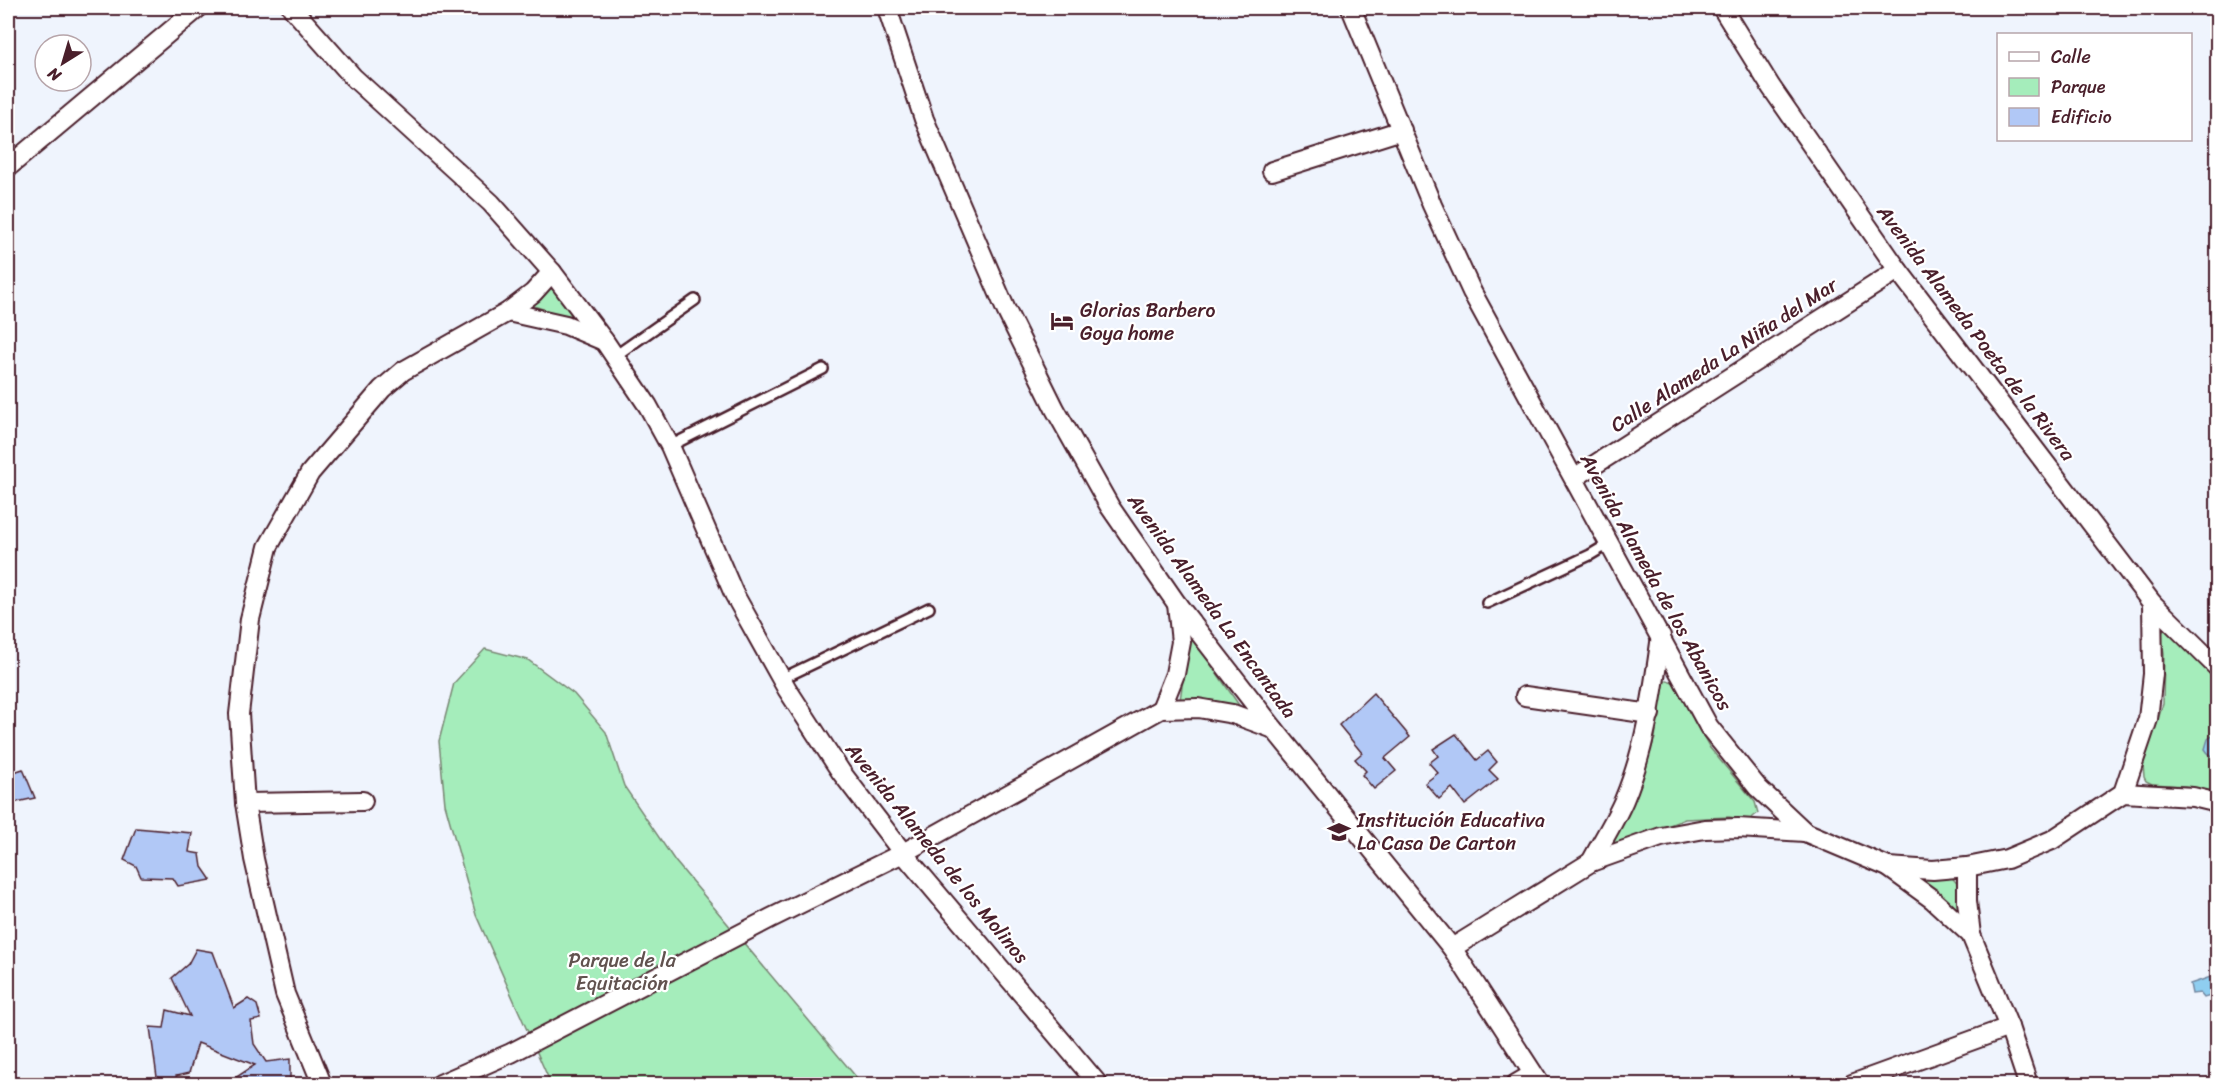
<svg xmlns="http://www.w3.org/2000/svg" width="2225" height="1092" viewBox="0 0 2225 1092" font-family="Sriracha,sans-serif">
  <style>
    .green { fill: #a5edbb; stroke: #788673; stroke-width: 1.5 }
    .water { fill: #8fcef0; stroke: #7388a1; stroke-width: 1.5 }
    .building { fill: #b1c8f6; stroke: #4a1f2b; stroke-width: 1.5 }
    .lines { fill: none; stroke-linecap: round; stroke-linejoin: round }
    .service-casing { stroke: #4a1f2b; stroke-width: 14 }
    .minor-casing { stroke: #4a1f2b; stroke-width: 22 }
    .service { stroke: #fff; stroke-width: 9 }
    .minor { stroke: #fff; stroke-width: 18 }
    .labels { text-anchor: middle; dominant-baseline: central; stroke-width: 4.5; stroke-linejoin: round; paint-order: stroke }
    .poi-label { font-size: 20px; fill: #4a1f2b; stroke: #fff; text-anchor: start }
    .street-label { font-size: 20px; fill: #4a1f2b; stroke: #fff }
    .park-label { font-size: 20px; fill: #61524f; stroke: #fff }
  </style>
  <rect width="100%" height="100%" fill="#eff4fd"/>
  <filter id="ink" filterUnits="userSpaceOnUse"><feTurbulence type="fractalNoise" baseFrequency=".0167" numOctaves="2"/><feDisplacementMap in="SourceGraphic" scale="12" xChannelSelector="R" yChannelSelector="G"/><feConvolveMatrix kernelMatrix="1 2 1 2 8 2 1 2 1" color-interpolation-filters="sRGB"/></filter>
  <g filter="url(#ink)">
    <!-- green -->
    <g class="green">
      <polygon points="553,286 575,320 531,305"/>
      <polygon points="2164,630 2169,630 2217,679 2217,792 2185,786 2152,784 2146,781 2144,777 2143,764 2163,704 2164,653 2161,634"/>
      <polygon points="1190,634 1241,708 1180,700"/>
      <polygon points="485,649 528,660 574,694 606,732 624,786 675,861 862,1084 551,1084 476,915 445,804 439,741 454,683"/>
      <polygon points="1667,680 1673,682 1710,748 1755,802 1758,813 1749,820 1729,817 1685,819 1610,848 1609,841 1628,813 1655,738 1661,685"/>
      <polygon points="1950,875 1959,886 1959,908 1956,911 1919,878"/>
    </g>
    <!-- water -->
    <g class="water">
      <path d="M2214,735H2217V757C2211,757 2208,754 2205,749L2208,739Z"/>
      <polygon points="2214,976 2217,981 2217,994 2204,998 2200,993 2192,994 2190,984"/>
    </g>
    <!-- building -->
    <g class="building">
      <polygon points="1373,693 1410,737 1385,758 1396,771 1374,789 1362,775 1366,771 1355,759 1362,753 1339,725"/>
      <polygon points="1456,734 1477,760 1488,751 1497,762 1489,770 1498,779 1465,805 1452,788 1439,799 1425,783 1438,773 1429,763 1438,756 1433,749"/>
      <polygon points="23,769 35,798 8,804 8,774"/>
      <polygon points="136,828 192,833 189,852 200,854 202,867 211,880 178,886 173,878 141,877 136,866 124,860"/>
      <polygon points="196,949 213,952 234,1008 248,999 257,1005 261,1019 251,1021 254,1044 266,1062 290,1059 290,1084 226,1084 255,1065 198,1043 189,1073 176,1076 179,1084 158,1084 150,1027 164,1028 167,1010 190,1016 172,978 188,964"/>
    </g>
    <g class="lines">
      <!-- service casing -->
      <g class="service-casing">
        <g id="service">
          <polyline points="615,356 695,300"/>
          <polyline points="670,446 823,369"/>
          <polyline points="1487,603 1590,555 1610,543"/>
          <polyline points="781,679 929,608"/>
        </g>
      </g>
      <!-- minor casing -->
      <g class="minor-casing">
        <g id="minor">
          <polyline points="292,8 353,77 491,203 552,272 605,342 648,406 670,446 734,594 787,689 841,772 903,853 1098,1084"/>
          <polyline points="887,8 924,119 1006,310 1055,409 1110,507 1177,604 1274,729 1452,948 1540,1084"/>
          <polyline points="1351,8 1432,205 1472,292 1709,727 1758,788 1805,832 1888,867 1932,899 1971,935 2009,1027 2028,1084"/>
          <polyline points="1722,8 1771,87 1898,270 2152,603 2218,668"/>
          <polyline points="8,167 198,8"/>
          <polyline points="1272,171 1402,130"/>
          <polyline points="508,312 566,325 604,341"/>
          <polyline points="1574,478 1898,270"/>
          <polyline points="1525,696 1650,714"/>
          <polyline points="1161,709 1175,674 1181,642 1177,604"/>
          <polyline points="2123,793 2193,797 2218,803"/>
          <polyline points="245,803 363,801"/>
          <path d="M1591,862C1602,841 1615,821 1624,800C1646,748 1653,692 1661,636"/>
          <polyline points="1888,867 1933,870 1967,867 2007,859 2052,840 2123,793 2148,719 2153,674 2152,603"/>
          <polyline points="1967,867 1967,901 1971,935"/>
          <polyline points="1452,948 1591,862 1661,837 1705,829 1738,828 1805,832"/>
          <polyline points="322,1084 285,994 254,859 245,803 239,714 250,619 268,547 310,473 382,389 403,371 508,312 533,293 552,272"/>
          <polyline points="440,1084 511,1053 771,918 903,853 1161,709 1198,708 1233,714 1274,729"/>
          <polyline points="1516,1084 1533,1074"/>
          <polyline points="1852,1084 2009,1027"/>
        </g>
      </g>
      <!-- service -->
      <use href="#service" class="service"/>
      <!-- minor -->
      <use href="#minor" class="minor"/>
    </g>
  </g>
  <!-- icons -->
  <defs>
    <g id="hotel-bare" transform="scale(1.8)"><path d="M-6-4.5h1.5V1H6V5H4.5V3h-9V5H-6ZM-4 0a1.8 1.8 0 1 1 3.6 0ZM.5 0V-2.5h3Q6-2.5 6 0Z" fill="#4a1f2b" stroke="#fff" stroke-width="2.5" paint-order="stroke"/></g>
    <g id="school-bare" transform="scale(1.8)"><path d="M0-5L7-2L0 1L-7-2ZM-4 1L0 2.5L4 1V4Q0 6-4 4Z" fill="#4a1f2b" stroke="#fff" stroke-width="2.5" paint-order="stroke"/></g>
  </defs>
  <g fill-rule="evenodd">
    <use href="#hotel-bare" x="1062" y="321"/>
    <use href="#school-bare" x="1339" y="832"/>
  </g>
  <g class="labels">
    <!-- poi labels -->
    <g class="poi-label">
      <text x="1080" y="310">Glorias Barbero<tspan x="1080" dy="23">Goya home</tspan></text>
      <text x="1357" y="820">Institución Educativa<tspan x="1357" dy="23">La Casa De Carton</tspan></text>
    </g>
    <!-- street labels -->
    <g class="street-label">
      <text transform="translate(1976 333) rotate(53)">Avenida Alameda Poeta de la Rivera</text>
      <text transform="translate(1724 355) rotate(-33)">Calle Alameda La Niña del Mar</text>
      <text transform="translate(1656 582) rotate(61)">Avenida Alameda de los Abanicos</text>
      <text transform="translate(1212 606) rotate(54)">Avenida Alameda La Encantada</text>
      <text transform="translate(937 853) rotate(51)">Avenida Alameda de los Molinos</text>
    </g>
    <!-- park labels -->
    <g class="park-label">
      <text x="622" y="960">Parque de la<tspan x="622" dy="23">Equitación</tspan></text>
    </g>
  </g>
  <!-- margin -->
  <rect width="2225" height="1092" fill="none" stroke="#fff" stroke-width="30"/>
  <rect x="15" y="15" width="2195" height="1062" fill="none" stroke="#4a1f2b" stroke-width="2" filter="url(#ink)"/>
  <!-- legend -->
  <rect x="1997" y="33" width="195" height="108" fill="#ffffff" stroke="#b7a5aa" stroke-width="1.5"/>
  <rect x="2009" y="52" width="30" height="9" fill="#ffffff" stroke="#b7a5aa" stroke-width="1.5"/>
  <text x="2051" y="63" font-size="18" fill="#4a1f2b">Calle</text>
  <rect x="2009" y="78" width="30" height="18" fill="#a5edbb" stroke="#b7a5aa" stroke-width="1.5"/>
  <text x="2051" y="93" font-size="18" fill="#4a1f2b">Parque</text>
  <rect x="2009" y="108" width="30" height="18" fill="#b1c8f6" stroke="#b7a5aa" stroke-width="1.5"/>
  <text x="2051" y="123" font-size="18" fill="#4a1f2b">Edificio</text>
  <!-- north arrow -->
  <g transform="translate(63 63) rotate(217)"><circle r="28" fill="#ffffff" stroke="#b7a5aa" stroke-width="1.5"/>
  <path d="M0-4.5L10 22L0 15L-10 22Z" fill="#4a1f2b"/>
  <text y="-9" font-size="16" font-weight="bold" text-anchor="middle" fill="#4a1f2b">N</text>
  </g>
</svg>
